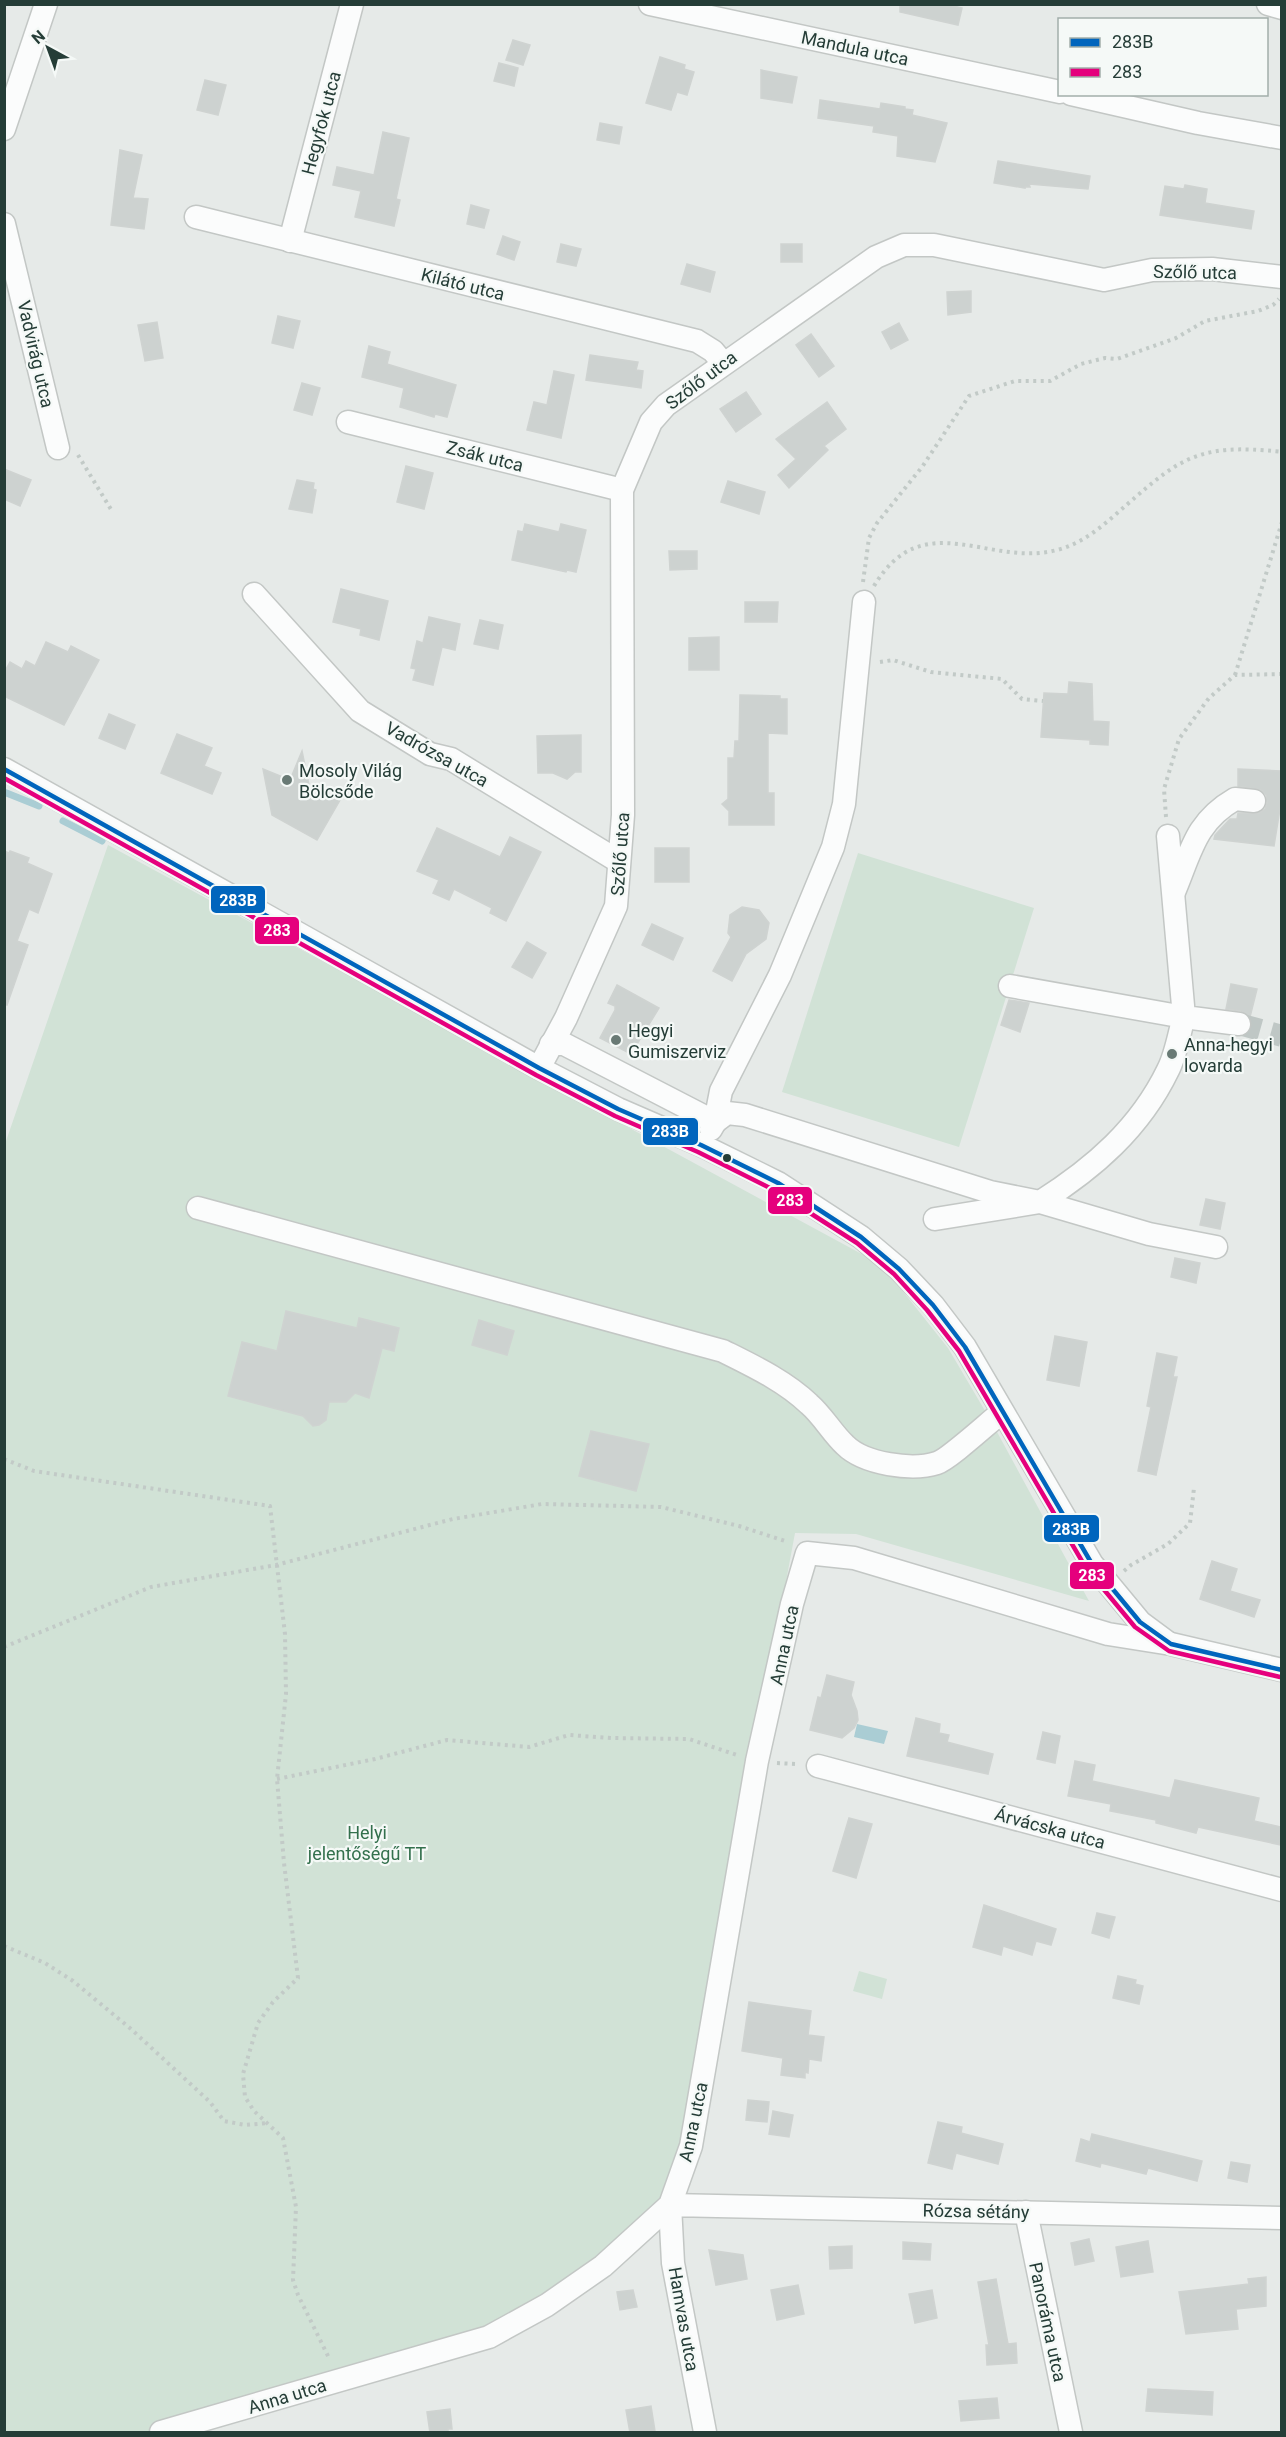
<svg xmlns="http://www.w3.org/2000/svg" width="1286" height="2437" viewBox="0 0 1286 2437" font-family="Roboto,sans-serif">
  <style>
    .green { fill: #d1e2d6 }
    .water { fill: #aacdd4 }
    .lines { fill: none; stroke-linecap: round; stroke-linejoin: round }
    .stream { stroke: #aacdd4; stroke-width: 7 }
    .building { fill: #cdd2d0; stroke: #cfd3d1; stroke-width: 1.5 }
    .minor-tunnel { stroke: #bfc7c5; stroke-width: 22; stroke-dasharray: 22 11; stroke-linecap: butt }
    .minor-casing { stroke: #c3c7c5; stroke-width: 25 }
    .path { stroke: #c2cac7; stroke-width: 4; stroke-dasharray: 3 4.5; stroke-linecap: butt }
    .minor { stroke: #fbfcfc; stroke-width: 22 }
    .bus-1-casing { stroke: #f5f9f7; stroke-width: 9 }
    .bus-2-casing { stroke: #f5f9f7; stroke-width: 9 }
    .bus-1 { stroke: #0065bd; stroke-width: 4.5 }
    .bus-2 { stroke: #e5007d; stroke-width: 4.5 }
    .poi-dot { fill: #697a75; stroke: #f5f9f7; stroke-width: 2 }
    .bus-dot { fill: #253d37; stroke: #f5f9f7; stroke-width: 2 }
    .labels { text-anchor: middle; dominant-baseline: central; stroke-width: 4.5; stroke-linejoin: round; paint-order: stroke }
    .street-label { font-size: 18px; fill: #253d37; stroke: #f5f9f7 }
    .poi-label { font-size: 18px; fill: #253d37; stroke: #f5f9f7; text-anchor: start }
    .park-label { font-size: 18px; fill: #33704d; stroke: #f5f9f7 }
    .line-badge { stroke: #f5f9f7; stroke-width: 2 }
    .badge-label { font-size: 16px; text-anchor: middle; font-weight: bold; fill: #fff }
  </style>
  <rect width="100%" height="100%" fill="#e6eae8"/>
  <!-- green -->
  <g class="green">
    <polygon points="108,845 882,1265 948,1348 991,1421 1089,1601 856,1534 795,1533 670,2205 489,2337 161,2432 5,2432 5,1144"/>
    <polygon points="858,853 1034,908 959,1147 782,1092"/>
    <polygon points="859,1971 887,1979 882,1999 853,1991"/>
  </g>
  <!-- water -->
  <polygon class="water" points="857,1724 888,1731 884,1744 854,1737"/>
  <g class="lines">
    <!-- stream -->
    <g class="stream">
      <polyline points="4,792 39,806"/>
      <polyline points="63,821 102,841"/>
    </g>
  </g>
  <!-- building -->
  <g class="building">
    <polygon points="900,4 946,4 962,8 958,25 900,12"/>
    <polygon points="513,40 530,45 523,65 506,60"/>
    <polygon points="660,57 685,65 684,69 694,72 687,95 677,92 671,110 646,103"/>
    <polygon points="499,63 518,68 514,86 494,81"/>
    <polygon points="761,70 797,77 792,103 761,98"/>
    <polygon points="205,80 226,85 218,115 197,110"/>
    <polygon points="820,100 880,109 881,103 905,107 905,109 913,110 912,115 947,123 935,162 897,156 898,136 873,132 874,126 818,118"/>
    <polygon points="600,123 622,127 619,144 597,140"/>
    <polygon points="383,132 409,138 396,199 400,200 394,226 355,217 361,191 333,185 337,167 374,175"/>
    <polygon points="120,150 142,155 133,198 148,199 144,229 111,225"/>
    <polygon points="998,161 1090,176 1088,189 1029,184 1030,187 1025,187 1025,188 994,183"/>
    <polygon points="1185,185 1207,189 1205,203 1254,211 1251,229 1160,215 1165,186 1184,189"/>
    <polygon points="471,205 489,210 484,228 467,224"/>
    <polygon points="503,236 520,242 514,260 497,254"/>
    <polygon points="561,244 581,249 576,266 557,262"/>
    <rect x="781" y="244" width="21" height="18"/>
    <polygon points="687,264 715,272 710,292 681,284"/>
    <polygon points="971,291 971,312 948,315 947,292"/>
    <polygon points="278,316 300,321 293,348 272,343"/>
    <polygon points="157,322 163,358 145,361 138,325"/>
    <polygon points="899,323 908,340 891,349 882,332"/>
    <polygon points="811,334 834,366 819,377 796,345"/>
    <polygon points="369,346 390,352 387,364 456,385 447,417 435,414 434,417 400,407 404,388 362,377"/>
    <polygon points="590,355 638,362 636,370 643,371 641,388 586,380"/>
    <polygon points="554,371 574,375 561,438 527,430 534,402 547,405"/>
    <polygon points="302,383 320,388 312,415 294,410"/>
    <polygon points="746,392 761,414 736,432 720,409"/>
    <polygon points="827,402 846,429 824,446 828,450 789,488 778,475 796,459 776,439"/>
    <polygon points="406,466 433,473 424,509 397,502"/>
    <polygon points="4,469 31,480 20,506 4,499"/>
    <polygon points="297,480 314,483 313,489 316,490 312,513 289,509"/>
    <polygon points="728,481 765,492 759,514 721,502"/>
    <polygon points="525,524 559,532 561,524 586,530 576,572 567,570 566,572 512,560 518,531 523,532"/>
    <polygon points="669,551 697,551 697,569 670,570"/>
    <polygon points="341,589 388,601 379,640 360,635 361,629 333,622"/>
    <polygon points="745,602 778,602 777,622 745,622"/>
    <polygon points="429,617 460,624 455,650 442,647 433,685 413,680 416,669 411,668 417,641 423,643"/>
    <polygon points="480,620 503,625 498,649 474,644"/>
    <polygon points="719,637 719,670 689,670 689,638"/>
    <polygon points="46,642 68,652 71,646 99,660 64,725 4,696 4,673 10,662 22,669 26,661 35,666"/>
    <polygon points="1069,682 1092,684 1093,721 1109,722 1108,745 1090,744 1090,740 1041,737 1044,693 1068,694"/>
    <polygon points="740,695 780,696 780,699 787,699 787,734 768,733 768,793 774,793 774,825 729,825 729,811 722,804 728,799 728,758 734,758 735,741 739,741"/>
    <polygon points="109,714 135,725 125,749 99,738"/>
    <polygon points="177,734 212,748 204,766 221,773 212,794 161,773"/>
    <polygon points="581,735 581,772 575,772 567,779 553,773 538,773 537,736"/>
    <polygon points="302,751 311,795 340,800 317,840 272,815 263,769 290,780"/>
    <polygon points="1238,769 1281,771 1281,803 1274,846 1214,839 1215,835 1230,819 1237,819 1238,813 1259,813 1265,809 1267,803 1266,795 1261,790 1238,786"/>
    <polygon points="437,828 500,857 510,837 541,852 506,921 490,913 492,908 454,889 449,900 433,893 439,880 417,871"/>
    <rect x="655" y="848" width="34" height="34"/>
    <polygon points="4,851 9,853 10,851 29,858 27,863 52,874 38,913 29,909 17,941 28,945 7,1005 4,1004"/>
    <polygon points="742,907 759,910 769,923 766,939 746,954 732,981 713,971 731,937 728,933 730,915"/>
    <polygon points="652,924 683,938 673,960 642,945"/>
    <polygon points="527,942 546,953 532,978 512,967"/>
    <polygon points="1231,984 1257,989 1250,1017 1241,1011 1226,1009"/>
    <polygon points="617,985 659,1008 631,1054 600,1038 615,1010 615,1006 608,1003"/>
    <polygon points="1009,1000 1029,1003 1020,1032 1001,1025"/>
    <polygon points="1206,1199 1225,1203 1220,1229 1200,1225"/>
    <polygon points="1175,1258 1200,1263 1196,1283 1171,1277"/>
    <polygon points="286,1311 357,1328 359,1318 399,1328 394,1351 382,1348 369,1398 355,1393 346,1402 329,1402 326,1420 319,1425 313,1426 303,1416 228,1396 242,1342 277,1351"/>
    <polygon points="479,1320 514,1331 507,1355 472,1345"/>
    <polygon points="1055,1336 1087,1342 1079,1386 1047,1380"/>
    <polygon points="1157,1353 1177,1357 1173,1377 1177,1377 1156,1475 1138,1471 1151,1407 1147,1406"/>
    <polygon points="591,1431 649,1444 636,1491 579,1476"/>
    <polygon points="1212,1561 1237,1569 1230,1591 1260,1600 1254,1617 1200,1599"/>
    <polygon points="827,1675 854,1682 851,1695 857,1711 858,1720 854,1728 842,1738 810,1730 818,1697 821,1698"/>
    <polygon points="916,1718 940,1724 939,1733 949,1735 947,1742 993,1754 988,1774 907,1756"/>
    <polygon points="1043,1732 1060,1736 1055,1763 1037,1759"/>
    <polygon points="1075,1761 1095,1765 1092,1781 1170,1798 1175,1780 1259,1798 1254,1821 1281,1827 1281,1845 1198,1827 1196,1833 1156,1823 1156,1820 1110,1811 1111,1804 1068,1796"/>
    <polygon points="849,1818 872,1824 856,1878 833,1871"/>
    <polygon points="984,1905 1056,1929 1051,1945 1036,1941 1032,1955 1003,1946 1001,1955 973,1947"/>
    <polygon points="1097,1913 1115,1917 1109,1938 1092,1933"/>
    <polygon points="1118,1976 1136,1980 1135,1984 1143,1986 1139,2004 1113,1998"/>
    <polygon points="749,2002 811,2011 808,2035 824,2037 821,2061 809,2059 808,2073 805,2072 805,2078 781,2075 783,2058 742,2051"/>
    <polygon points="748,2100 769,2102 767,2122 746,2120"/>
    <polygon points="773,2111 793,2115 789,2137 769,2134"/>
    <polygon points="938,2122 962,2127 961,2133 1003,2144 998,2164 956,2153 952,2169 928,2163"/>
    <polygon points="1092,2134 1202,2161 1197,2181 1148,2168 1146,2174 1101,2163 1100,2167 1076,2161 1081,2139 1090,2142"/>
    <polygon points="1231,2162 1250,2165 1247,2182 1228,2178"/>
    <polygon points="1089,2239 1094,2261 1075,2265 1071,2243"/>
    <polygon points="1148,2241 1153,2272 1121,2277 1116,2247"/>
    <polygon points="903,2242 931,2244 930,2260 903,2259"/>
    <polygon points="852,2246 852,2268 830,2269 829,2247"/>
    <polygon points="709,2250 743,2255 747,2279 716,2285"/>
    <polygon points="1266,2277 1266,2306 1236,2309 1238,2329 1186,2334 1179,2292 1249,2284 1248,2279"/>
    <polygon points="996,2279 1008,2344 1016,2343 1017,2363 987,2365 986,2345 989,2345 978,2282"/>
    <polygon points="798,2285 804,2314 777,2320 771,2290"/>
    <polygon points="633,2290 637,2307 620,2310 617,2292"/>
    <polygon points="932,2290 937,2318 915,2323 909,2294"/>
    <polygon points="1148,2389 1213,2392 1212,2415 1146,2411"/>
    <polygon points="997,2398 999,2418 961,2421 959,2401"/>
    <polygon points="651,2406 655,2431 630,2433 626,2410"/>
    <polygon points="450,2409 452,2429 448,2429 448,2433 430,2433 427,2412"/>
  </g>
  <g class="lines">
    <!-- minor-tunnel -->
    <polyline class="minor-tunnel" points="1239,1024 1282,1036"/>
    <!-- minor casing -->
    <g class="minor-casing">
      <g id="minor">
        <polyline points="650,4 1060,92"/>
        <polyline points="1268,4 1282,8"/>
        <polyline points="1071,94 1198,123 1282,138"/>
        <polyline points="4,129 46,4"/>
        <polyline points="196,217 697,341 713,351 723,363"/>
        <polyline points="4,224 58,448"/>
        <polyline points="290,241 352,4"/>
        <polyline points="348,422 622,490"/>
        <polyline points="254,594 360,711 430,754 451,759 618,861"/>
        <polyline points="4,769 539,1068 618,1109 701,1145 778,1183 861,1237 899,1269 933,1305 965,1347 1092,1564 1140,1622 1167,1642"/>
        <polyline points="1168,836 1184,1017 1239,1024"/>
        <path d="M1174,892C1191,852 1195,822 1235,799L1254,801"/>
        <path d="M551,1044H564L715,1122L727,1113L745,1115L990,1192L1040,1202C1094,1168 1140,1128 1168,1070C1176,1055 1179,1034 1184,1017L1010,986"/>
        <polyline points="539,1068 566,1018 616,906 623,815 622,490 651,422 666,405 876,257 904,245 934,245 1104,280 1152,270 1212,269 1282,277"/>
        <polyline points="711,1129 715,1122 721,1091 780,975 833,847 844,804 864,602"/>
        <path d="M198,1208L723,1351C753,1366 785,1381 809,1404C823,1416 832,1433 845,1445C864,1464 912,1471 937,1463C949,1459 988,1423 1002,1412"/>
        <polyline points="935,1219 1040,1202 1149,1234 1216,1247"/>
        <polyline points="818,1766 1282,1890"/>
        <polyline points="1026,2212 1071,2432"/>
        <polyline points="161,2432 489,2337 547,2305 603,2266 670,2205 691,2146 757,1761 792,1604 807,1553 854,1558 1108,1634 1171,1644 1282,1670"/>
        <polyline points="705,2432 673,2263 670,2205 1282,2218"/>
      </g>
    </g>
    <!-- path -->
    <g class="path">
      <polyline points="78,455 112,511"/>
      <polyline points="863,582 869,538 877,523 922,467 969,396 1015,381 1050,381 1081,364 1105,358 1117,359 1176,338 1205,321 1258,311 1273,305 1279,299"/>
      <path d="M874,586C923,504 989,568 1057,550C1080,544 1098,530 1115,515C1178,460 1194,442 1282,452"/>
      <polyline points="880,662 893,660 931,672 1002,679 1022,699 1043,701"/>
      <polyline points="1235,675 1282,522"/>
      <polyline points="1166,817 1164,789 1179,739 1209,698 1235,675 1282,674"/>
      <polyline points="4,1459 34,1471 270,1506 285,1634 286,1694 277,1779 284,1863 298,1978 273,2002 258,2023 243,2074 245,2097 254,2111 283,2138 296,2207 293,2280 298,2295 330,2360"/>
      <polyline points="1124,1571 1131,1565 1168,1544 1190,1523 1194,1488"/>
      <polyline points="4,1647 151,1587 276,1565 453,1519 542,1504 661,1507 739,1526 788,1542"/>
      <polyline points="777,1763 796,1764"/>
      <polyline points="277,1779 375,1759 447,1740 529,1747 569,1735 611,1738 689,1739 737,1755"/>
      <polyline points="4,1946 45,1963 73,1981 131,2029 210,2102 224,2121 245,2125 268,2123"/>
    </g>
    <!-- minor -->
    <use href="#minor" class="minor"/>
    <!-- bus-1 casing -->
    <g class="bus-1-casing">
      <polyline id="bus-1" points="4,769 539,1068 618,1109 701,1145 778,1183 861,1237 899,1269 933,1305 965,1347 1092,1564 1140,1622 1171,1644 1282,1670"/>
    </g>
    <!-- bus-2 casing -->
    <g class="bus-2-casing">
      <polyline id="bus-2" points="4,778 536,1075 615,1116 698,1152 774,1190 857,1243 894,1274 927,1310 959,1351 1086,1568 1135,1627 1169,1651 1280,1677"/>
    </g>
    <!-- bus-1 -->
    <use href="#bus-1" class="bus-1"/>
    <!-- bus-2 -->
    <use href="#bus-2" class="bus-2"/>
  </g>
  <!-- markers -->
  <g class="poi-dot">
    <circle cx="287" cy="780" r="6"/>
    <circle cx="616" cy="1040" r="6"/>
    <circle cx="1172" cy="1054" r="6"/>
  </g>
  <circle class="bus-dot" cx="727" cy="1158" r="5"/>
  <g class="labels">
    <!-- street labels -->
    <g class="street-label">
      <text transform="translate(855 48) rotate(12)">Mandula utca</text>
      <text transform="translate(321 123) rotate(-75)">Hegyfok utca</text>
      <text transform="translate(1195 272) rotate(1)">Szőlő utca</text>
      <text transform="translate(463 284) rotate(14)">Kilátó utca</text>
      <text transform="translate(36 354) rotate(77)">Vadvirág utca</text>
      <text transform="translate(701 380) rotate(-37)">Szőlő utca</text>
      <text transform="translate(485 456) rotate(14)">Zsák utca</text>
      <text transform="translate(437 754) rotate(29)">Vadrózsa utca</text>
      <text transform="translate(620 854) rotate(-86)">Szőlő utca</text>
      <text transform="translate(784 1645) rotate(-78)">Anna utca</text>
      <text transform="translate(1050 1828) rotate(15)">Árvácska utca</text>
      <text transform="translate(693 2122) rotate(-78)">Anna utca</text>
      <text transform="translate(976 2211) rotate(1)">Rózsa sétány</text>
      <text transform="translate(684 2319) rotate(80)">Hamvas utca</text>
      <text transform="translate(1048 2322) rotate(78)">Panoráma utca</text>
      <text transform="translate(287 2396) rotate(-17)">Anna utca</text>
    </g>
    <!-- poi labels -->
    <g class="poi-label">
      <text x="299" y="770">Mosoly Világ<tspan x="299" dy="21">Bölcsőde</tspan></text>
      <text x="628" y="1030">Hegyi<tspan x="628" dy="21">Gumiszerviz</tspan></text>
      <text x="1184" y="1044">Anna-hegyi<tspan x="1184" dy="21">lovarda</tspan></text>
    </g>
    <!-- park labels -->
    <g class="park-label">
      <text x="367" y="1832">Helyi<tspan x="367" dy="21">jelentőségű TT</tspan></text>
    </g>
  </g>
  <g class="line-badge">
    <rect x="210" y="885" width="56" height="29" rx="6" fill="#0065bd"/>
    <rect x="254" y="916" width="46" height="29" rx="6" fill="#e5007d"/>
    <rect x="642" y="1117" width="57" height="29" rx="6" fill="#0065bd"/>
    <rect x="767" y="1186" width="46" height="29" rx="6" fill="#e5007d"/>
    <rect x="1043" y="1514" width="57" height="29" rx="6" fill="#0065bd"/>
    <rect x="1069" y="1561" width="46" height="29" rx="6" fill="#e5007d"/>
  </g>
  <g class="badge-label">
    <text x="238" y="906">283B</text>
    <text x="277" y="936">283</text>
    <text x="670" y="1137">283B</text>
    <text x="790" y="1206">283</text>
    <text x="1071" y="1535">283B</text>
    <text x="1092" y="1581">283</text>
  </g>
  <!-- border -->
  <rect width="1286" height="2437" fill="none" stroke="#253d37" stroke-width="12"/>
  <!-- legend -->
  <rect x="1058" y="18" width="210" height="78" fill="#f5f9f7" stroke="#a2aeaa" stroke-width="1.5"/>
  <rect x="1070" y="38" width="30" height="9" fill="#0065bd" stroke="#a2aeaa" stroke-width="1.5"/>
  <text x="1112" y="48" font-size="18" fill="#253d37">283B</text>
  <rect x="1070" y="68" width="30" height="9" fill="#e5007d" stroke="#a2aeaa" stroke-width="1.5"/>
  <text x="1112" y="78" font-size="18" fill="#253d37">283</text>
  <!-- north arrow -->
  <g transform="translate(48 48) rotate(319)" stroke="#f5f9f7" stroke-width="4.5" paint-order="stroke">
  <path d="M0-4.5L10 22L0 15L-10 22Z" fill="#253d37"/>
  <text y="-9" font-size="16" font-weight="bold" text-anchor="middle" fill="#253d37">N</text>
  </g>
</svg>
